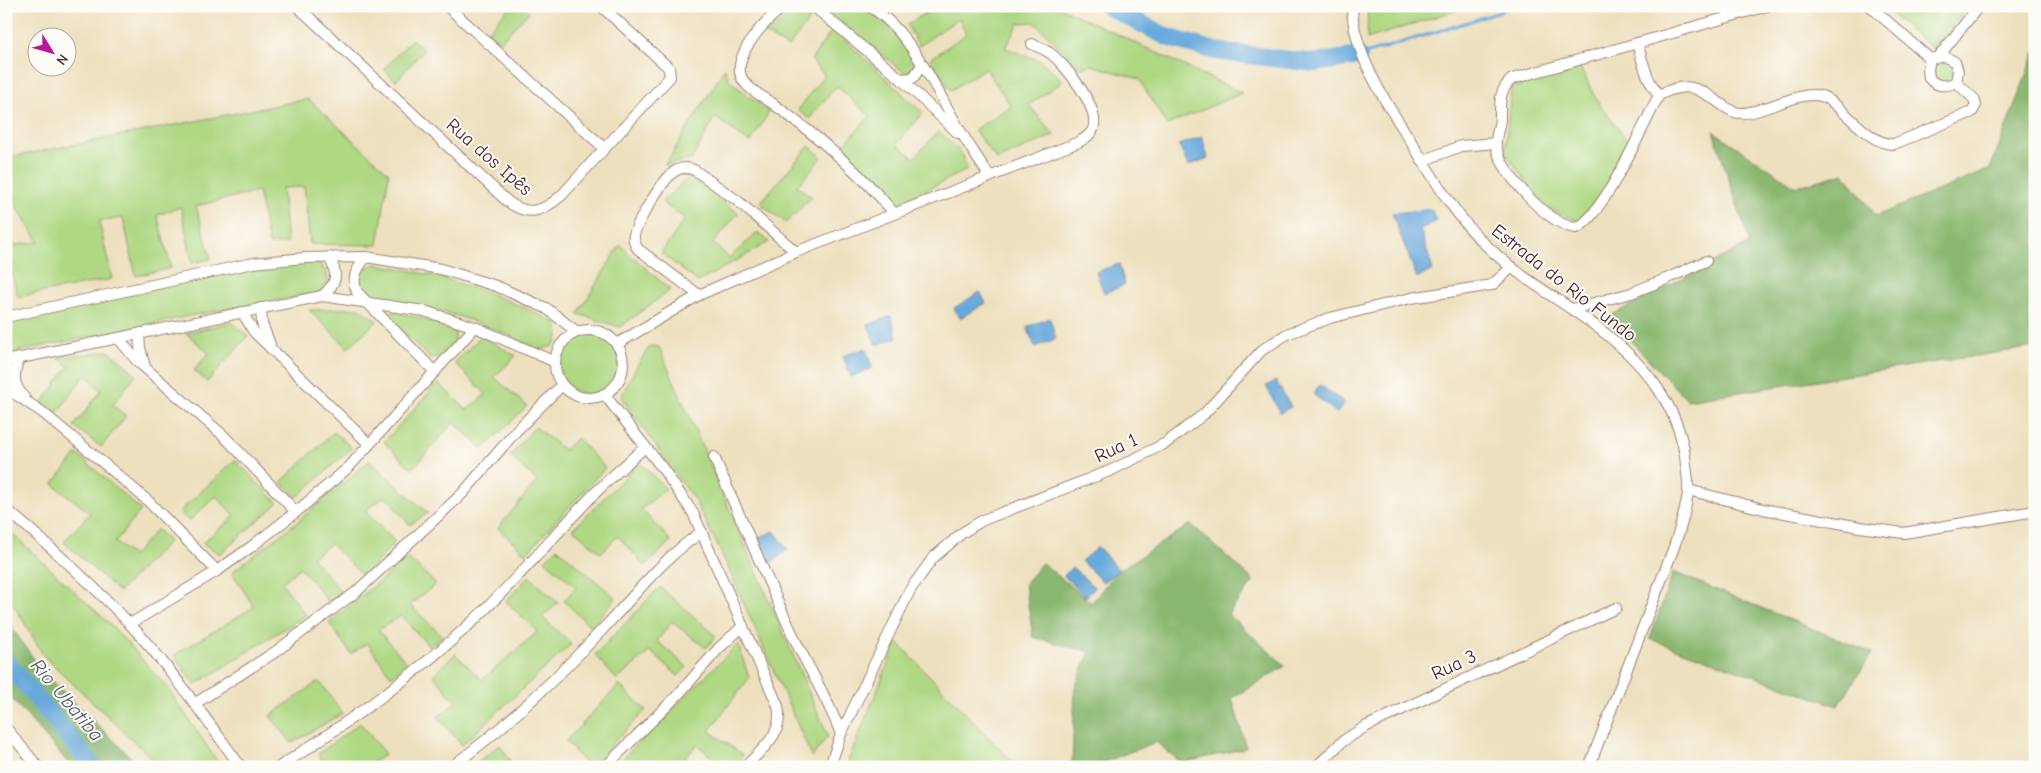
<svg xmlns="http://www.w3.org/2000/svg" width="2041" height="773" viewBox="0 0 2041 773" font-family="'Comic Neue',sans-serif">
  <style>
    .green { fill: #afd883; stroke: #7c7c57 }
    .forest { fill: #8bb871; stroke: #6a6c4e }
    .water { fill: #67a9db; stroke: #586483 }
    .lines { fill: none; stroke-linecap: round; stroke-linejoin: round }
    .stream { stroke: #67a9db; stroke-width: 3 }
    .river { stroke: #67a9db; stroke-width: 18 }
    .minor-casing { stroke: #9c8074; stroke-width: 12 }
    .minor { stroke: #fff; stroke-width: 10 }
    .labels { text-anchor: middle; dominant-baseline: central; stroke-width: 4; stroke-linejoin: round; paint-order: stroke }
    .street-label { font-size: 19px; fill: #4a1f2b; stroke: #fdfcf7 }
    .water-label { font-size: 20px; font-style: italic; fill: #565671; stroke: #fdfcf7 }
  </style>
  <rect width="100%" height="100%" fill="#fdfcf7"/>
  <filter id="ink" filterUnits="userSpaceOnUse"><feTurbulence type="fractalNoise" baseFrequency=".02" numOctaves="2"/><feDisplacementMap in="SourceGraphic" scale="10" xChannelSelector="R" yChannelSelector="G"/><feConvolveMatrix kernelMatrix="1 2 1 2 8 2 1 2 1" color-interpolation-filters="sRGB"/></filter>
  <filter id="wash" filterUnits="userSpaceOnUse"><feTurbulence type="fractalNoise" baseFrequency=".0096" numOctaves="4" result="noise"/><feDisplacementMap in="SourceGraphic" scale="20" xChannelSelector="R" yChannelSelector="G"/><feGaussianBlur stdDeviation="1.12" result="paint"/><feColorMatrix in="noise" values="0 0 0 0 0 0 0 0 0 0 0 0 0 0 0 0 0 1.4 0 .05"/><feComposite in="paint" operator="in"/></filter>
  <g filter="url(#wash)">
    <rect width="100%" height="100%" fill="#ede0be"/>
    <!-- green -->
    <g class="green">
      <polygon points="511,6 523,6 529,12 500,42 488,31"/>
      <path d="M830,6C839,6 850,5 858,7C883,13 904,42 915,64L912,70L905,73L831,15Z"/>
      <polygon points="937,6 1057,6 1242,93 1167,125 1139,79 1091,65 1081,68 1034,22 1019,23 1005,48 1041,61 1063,81 1029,105 1054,135 997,160 974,130 1011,106 985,68 951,90 930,59 966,34 959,18 919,46 907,25"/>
      <polygon points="1368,6 1469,6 1367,39"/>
      <polygon points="1882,6 1969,6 1933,49"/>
      <polygon points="795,11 811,18 788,47 765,34"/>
      <polygon points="833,29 923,113 897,144 914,158 939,131 963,155 967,170 897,204 841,148 870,116 837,86 809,119 798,110 824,75 811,60"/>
      <polygon points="412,39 424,50 396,81 384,69"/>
      <polygon points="1935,58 1953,63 1955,81 1936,83 1929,69"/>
      <polygon points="1580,67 1597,101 1627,140 1605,188 1578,221 1545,207 1505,152 1511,88"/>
      <polygon points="725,68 729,80 769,112 750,143 715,117 692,159 665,165"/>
      <polygon points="308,99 389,173 378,245 310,244 304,187 282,188 287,243 269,245 258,191 196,206 211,259 192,263 181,207 157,215 171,268 136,276 123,218 99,221 112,279 18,297 6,253 6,246 39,242 6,189 6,158"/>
      <polygon points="809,146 822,157 797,186 812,197 786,223 760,203"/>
      <polygon points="689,177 738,213 713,243 729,258 758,232 769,242 698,282 661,253 685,219 662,202"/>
      <polygon points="620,245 670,290 620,327 578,314"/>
      <polygon points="305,262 319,263 327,273 328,282 319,293 209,312 6,354 6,321 253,267"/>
      <path d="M375,264C439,274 498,293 556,323C560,332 559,339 553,346L539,350C503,332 467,317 428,308C414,304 378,301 368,296C358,290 357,278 363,269Z"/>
      <polygon points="359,308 377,321 348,348 309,310"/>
      <polygon points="392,311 450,326 455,333 455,341 440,357 429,358 387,316 388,313"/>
      <polygon points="231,322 248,336 207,382 194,370 209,353 186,333"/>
      <circle cx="589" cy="364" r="30"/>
      <polygon points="481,336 516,356 494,377 527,406 483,449 454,422 412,469 384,442 438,383 467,410 486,394 454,363"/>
      <polygon points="650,346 659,347 828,736 812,757 720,550 695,501 621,397 634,371"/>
      <polygon points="109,351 136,374 113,405 126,416 101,447 74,426 101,391 86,374 57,413 42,403 69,366 58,358"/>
      <polygon points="535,427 564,450 577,438 605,468 526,554 498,528 537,481 510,456"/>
      <polygon points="334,432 352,448 297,497 281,482"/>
      <polygon points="77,454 141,510 115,542 133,556 157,529 169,541 119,592 64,542 90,513 53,484"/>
      <polygon points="235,460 278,503 220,554 202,543 235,516 216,496 189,521 179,512"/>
      <polygon points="369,461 428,513 410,525 385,496 365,511 395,542 364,577 331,544 312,557 343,594 328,602 300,567 282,583 306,615 195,685 174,655 254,607 232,572 297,522"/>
      <polygon points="640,462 666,489 641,509 671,541 645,566 618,536 601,553 573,529"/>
      <polygon points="6,528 113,627 167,687 221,767 161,767 44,656 15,607 6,601"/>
      <polygon points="557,548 616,598 591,627 564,601 576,587 545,560"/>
      <polygon points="408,558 436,584 410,605 442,636 430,647 401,616 378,630 407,663 391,676 367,643 351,654 329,623"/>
      <polygon points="529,576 558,603 542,617 571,644 462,745 438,717 456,702 433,675 455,654 482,680 537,632 506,601"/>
      <polygon points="660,587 716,636 706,648 672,622 657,641 687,667 678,676 650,651 617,680 595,655"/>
      <polygon points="897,642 1017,767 854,767 848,761"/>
      <polygon points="738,644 749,678 709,731 743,755 733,767 723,767 697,744 684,760 690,767 614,767"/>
      <polygon points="319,681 343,713 292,743 270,716"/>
      <polygon points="619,685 646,710 590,767 588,767 566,741"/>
      <polygon points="360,723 385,754 367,767 326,767 318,754"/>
      <polygon points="500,745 514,767 471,767"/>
    </g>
    <!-- forest -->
    <g class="forest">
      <polygon points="2035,52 2035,347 1687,400 1608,317 1750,243 1713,131 1796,187 1844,173 1876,216 1990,169"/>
      <polygon points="1191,524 1254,581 1228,614 1285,666 1232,698 1246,748 1182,763 1156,742 1091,767 1072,767 1075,688 1090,652 1033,637 1025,583 1042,563 1092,603 1115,573"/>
      <polygon points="1673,572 1872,653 1838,706 1650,639"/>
      <polygon points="6,620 43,672 141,767 72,767 6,692"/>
    </g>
    <!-- water -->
    <g class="water">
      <polygon points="1202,137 1208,158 1188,166 1179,145"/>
      <polygon points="1431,209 1436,221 1420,229 1433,270 1417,278 1392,213"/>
      <polygon points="1119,264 1125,285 1104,293 1096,272"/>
      <polygon points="980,292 986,303 960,318 954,308"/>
      <polygon points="891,316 897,337 876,345 868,325"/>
      <polygon points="1050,318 1056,339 1035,347 1027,327"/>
      <polygon points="866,348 872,368 851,377 843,356"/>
      <polygon points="1276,381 1291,407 1280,413 1266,386"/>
      <polygon points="1320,385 1345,403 1337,413 1313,394"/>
      <polygon points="774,531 788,549 770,564 758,538"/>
      <polygon points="1098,547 1119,570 1103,582 1081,561"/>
      <polygon points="1072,567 1095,588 1086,597 1064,576"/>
    </g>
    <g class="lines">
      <!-- stream -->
      <polyline class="stream" points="1365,54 1500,12 1509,6"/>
      <!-- river -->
      <g class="river">
        <polyline points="1107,6 1167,37 1215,51 1315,63 1359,56"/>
        <polyline points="6,661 94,767"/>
      </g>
    </g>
  </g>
  <g filter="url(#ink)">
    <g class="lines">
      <!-- minor casing -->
      <g class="minor-casing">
        <g id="minor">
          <path d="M297,6L507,201C528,217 542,212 561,196L670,77L669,68L601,6"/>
          <polyline points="447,6 604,148"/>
          <path d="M786,6C768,15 733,55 741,76C745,88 762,96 772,103C816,135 859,171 894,213"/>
          <polyline points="813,6 901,79 958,133"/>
          <path d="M869,6C909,30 933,83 955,122C966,141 978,159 990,177"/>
          <path d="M1352,6C1352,46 1378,91 1400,124C1427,166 1452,215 1490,249C1522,279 1562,301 1597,327C1643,362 1681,406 1686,465C1687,474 1689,483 1688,492C1686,511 1680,529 1674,547L1589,767"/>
          <path d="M1767,6L1512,79C1499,90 1500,102 1500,118C1500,126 1495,137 1496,145C1499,171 1549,226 1576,228C1602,219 1645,122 1659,95C1687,81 1697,87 1721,104C1726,108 1734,113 1741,113C1764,114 1805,86 1826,98C1845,109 1871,146 1894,144L1972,112L1976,105L1974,99L1956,82"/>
          <polyline points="1870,6 1930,59"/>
          <path d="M1637,43C1643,62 1646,80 1659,95"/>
          <polyline points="1939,56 1979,6"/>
          <path d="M1944,56L1955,62L1958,71L1956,82C1946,87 1936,87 1929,78L1928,69L1930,59Z"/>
          <polyline points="901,79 913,78 922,65"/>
          <polyline points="1422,161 1461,146 1496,143"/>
          <path d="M366,257C357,268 351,278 357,292L435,372"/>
          <path d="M699,295L638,249C635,245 633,240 634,235C637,222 665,175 677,170C683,167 690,168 696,171L739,202L796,252"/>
          <path d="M322,296C337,283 339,275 329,257"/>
          <polyline points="261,308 262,324 270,344"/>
          <polyline points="1572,309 1631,293 1666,279 1706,261"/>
          <polyline points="242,312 254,332 369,444"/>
          <polyline points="6,317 253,263 305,258 366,257 441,269 496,286 546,308 577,332"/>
          <circle cx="589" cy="364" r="34"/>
          <polyline points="139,335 140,348 145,367"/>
          <polyline points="119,339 137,361 224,436 296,512"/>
          <path d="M617,344L699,295L796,252L1079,142C1085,138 1091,135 1093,129C1101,109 1065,64 1050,53C1044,49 1038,47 1032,44"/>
          <path d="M18,359C14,375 12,384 24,397"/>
          <polyline points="6,361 322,296 424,311 475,327 555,362"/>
          <polyline points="6,388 42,412 119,476 148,501 217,571"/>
          <path d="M604,394L663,469L693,513L778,706C784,734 763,748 745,767"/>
          <path d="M714,457C741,519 768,581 796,642C811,672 829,702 841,734"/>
          <polyline points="1688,490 1763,509 1860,527 1904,533 2035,511"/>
          <path d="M6,509C49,545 90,582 129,623C170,667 205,718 241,767"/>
          <polyline points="130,624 217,571 251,547 296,512 349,467 475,327"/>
          <polyline points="196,703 275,652 356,592 463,493 517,430 562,385"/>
          <polyline points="6,728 38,767"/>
          <path d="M279,767C347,723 413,677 472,622C515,582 552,538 592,496C609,479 627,463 645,447"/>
          <path d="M451,767C506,727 555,680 601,631C634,597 662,558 702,532"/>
          <polyline points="605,767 676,697 719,648 742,627"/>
          <polyline points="828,767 831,763 841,734 910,590 933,558 962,533 983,520 1112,470 1166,443 1204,414 1262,350 1287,334 1330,318 1411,298 1492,285 1512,267"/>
          <polyline points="1316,767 1343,741 1365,727 1616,608"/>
        </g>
      </g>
      <!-- minor -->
      <use href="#minor" class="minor"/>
    </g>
  </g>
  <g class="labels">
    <!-- street labels -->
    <g class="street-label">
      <text transform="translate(489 157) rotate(41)">Rua dos Ipês</text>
      <text transform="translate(1564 283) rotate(38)">Estrada do Rio Fundo</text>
      <text transform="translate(1116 448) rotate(-25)">Rua 1</text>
      <text transform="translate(1454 665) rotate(-25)">Rua 3</text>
    </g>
    <!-- water labels -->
    <g class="water-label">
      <text transform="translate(67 700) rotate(50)">Rio Ubatiba</text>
    </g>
  </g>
  <!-- margin -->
  <rect width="2041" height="773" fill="none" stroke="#fdfcf7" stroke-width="25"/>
  <!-- north arrow -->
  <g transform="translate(52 52) rotate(127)"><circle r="24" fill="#fdfcf7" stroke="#b5a4a5"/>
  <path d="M0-4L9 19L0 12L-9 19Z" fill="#b5179e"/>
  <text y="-8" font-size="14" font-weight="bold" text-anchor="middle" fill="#4a1f2b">N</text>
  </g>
</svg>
